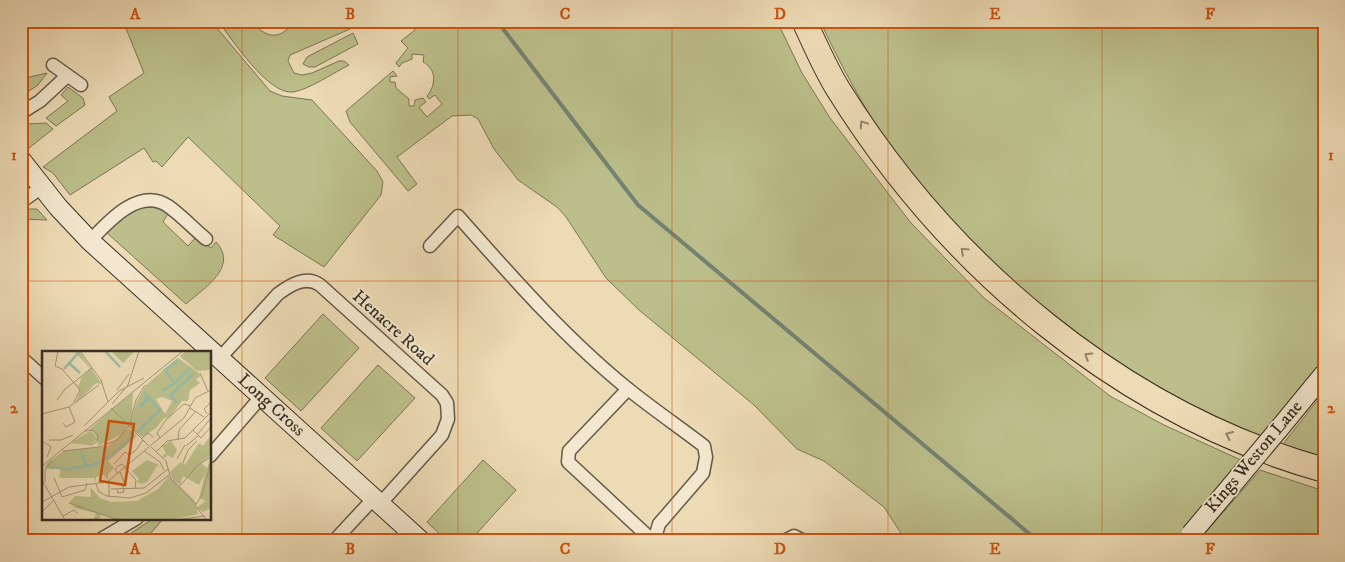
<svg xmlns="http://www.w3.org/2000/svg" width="1345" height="562" viewBox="0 0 1345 562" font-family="'IM FELL DW Pica',serif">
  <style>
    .green { fill: #bcbf8b; stroke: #7a7657 }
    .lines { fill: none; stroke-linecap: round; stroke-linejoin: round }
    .stream { stroke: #738373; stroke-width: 4 }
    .street-casing { stroke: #655948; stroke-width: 15 }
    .secondary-casing { stroke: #382e23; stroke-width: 21 }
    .highway-casing { stroke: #382e23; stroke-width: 26 }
    .street { stroke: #f3e8cf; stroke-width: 12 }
    .secondary { stroke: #f3e8cf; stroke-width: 19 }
    .highway { stroke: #eddbb5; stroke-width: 24 }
    .secondary-bridge-casing { stroke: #382e23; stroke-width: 21; stroke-linecap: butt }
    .secondary-bridge { stroke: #f3e8cf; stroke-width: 19 }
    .oneway { stroke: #92846c }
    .grid { fill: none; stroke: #ce530f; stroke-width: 1; stroke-opacity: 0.55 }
    .labels { text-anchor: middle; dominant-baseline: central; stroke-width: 4; stroke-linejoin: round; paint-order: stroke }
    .street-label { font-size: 18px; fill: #382e23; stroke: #f3e8cf }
    .inset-river { fill: none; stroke: #9abca8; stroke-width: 2.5 }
    .inset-road { fill: none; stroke: #a5967b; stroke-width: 1 }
    .view { fill: #ce530f; fill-opacity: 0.15; stroke: #ce530f; stroke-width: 2.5 }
    .inset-edge { fill: none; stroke: #382e23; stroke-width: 2.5 }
    .neatline { fill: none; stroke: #ce530f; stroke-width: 2 }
    .grid-label { font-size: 16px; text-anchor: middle; font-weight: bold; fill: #ce530f }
  </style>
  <rect width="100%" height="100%" fill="#eddbb5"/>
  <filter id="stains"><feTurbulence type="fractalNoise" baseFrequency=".004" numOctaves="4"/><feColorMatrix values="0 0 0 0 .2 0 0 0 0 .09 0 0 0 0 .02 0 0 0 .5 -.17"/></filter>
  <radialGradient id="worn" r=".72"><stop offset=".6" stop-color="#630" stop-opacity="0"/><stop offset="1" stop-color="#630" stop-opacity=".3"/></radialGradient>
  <!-- green -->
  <g class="green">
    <polygon points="123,21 211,21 270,91 282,96 312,100 377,171 383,182 381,195 324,267 273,235 280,226 188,137 162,167 156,161 153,162 144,148 70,195 53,173 43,167 117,111 109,97 144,73"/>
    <path d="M218,21H252C265,39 282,41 293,21H347L350,29L290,55L288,61L294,73L302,75L312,73L339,61H344L349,65C335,72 308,90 293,92C268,95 232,39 218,21Z"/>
    <path d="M409,21H777L802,73L830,118L911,223L984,298L1110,396L1164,425L1243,461L1176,541H906L884,507L824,461L797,449L754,405L639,310L606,278L566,217L557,207L518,180L494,149L478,119L471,115L452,116L397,157L417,184L408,191L350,122L346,111L393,71L397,76L390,77V82H395L396,88L409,99V106H414L415,100L423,98L426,102L419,107L427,117L442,104L435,95L429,99L427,96C436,85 437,69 423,62L424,55L412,54V59L402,63L399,67L396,63L408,48L401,41L415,30Z"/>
    <path d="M820,21H1324V360L1264,438C1220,419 1176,399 1135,374C1054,324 981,257 921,184C909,170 896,156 885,140C861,102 839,62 820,21Z"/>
    <polygon points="353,33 358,44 315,67 309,67 303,64 307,57"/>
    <polygon points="47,73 38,85 21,96 21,79"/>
    <polygon points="68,87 83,98 85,105 56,126 46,118 68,101 61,95"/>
    <polygon points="46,123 53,129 29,148 23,128 27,124"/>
    <path d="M148,206L169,212L163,222L188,246L196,237L211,248L216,242C239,267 204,288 186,304L106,232L130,210Z"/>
    <polygon points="29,209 37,209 47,220 21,219 21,215"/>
    <polygon points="323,314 359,348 301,411 265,378"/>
    <polygon points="378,365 415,398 357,461 321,428"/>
    <polygon points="1324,392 1324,457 1283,444"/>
    <polygon points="483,460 516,490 470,541 447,541 427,522"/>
    <polygon points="1260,470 1324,491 1324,541 1198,541"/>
    <polygon points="154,518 164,518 144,541 119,541"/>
  </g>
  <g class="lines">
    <!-- stream -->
    <polyline class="stream" points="497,21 638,205 1038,541"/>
    <!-- street casing -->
    <g class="street-casing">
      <g id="street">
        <polyline points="53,65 81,85"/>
        <polyline points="21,113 40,101 67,76"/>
        <polyline points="21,202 42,187"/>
        <path d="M90,241C107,223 139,186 168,206C181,215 193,228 206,239"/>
        <path d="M430,246L458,216C512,277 565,338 628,389C653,409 679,427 704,446L706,457L703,473L659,524L654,541"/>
        <path d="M220,358L278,294C290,285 306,275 320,285L442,395L447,403L448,419L442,435L380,504"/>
        <polyline points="24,360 44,378"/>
        <polyline points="628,389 569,451 568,462 653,541"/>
        <polyline points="210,456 261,397"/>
        <polyline points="98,541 137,518"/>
        <polyline points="334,541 374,498"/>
        <polyline points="784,541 794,536 804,541"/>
      </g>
    </g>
    <!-- secondary casing -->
    <g class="secondary-casing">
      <g id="secondary">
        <path id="s1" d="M21,160L58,207L90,241L421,541"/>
        <polyline points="1278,430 1324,374"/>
      </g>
    </g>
    <!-- highway casing -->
    <g class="highway-casing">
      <path id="highway" d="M804,21C815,44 825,68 838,89C948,266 1121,413 1324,470"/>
    </g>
    <!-- street -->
    <use href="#street" class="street"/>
    <!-- secondary -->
    <use href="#secondary" class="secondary"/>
    <!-- highway -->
    <use href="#highway" class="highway"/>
    <!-- secondary-bridge casing -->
    <g class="secondary-bridge-casing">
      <polyline id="secondary-bridge" points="1191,534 1278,430"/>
    </g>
    <!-- secondary-bridge -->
    <use href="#secondary-bridge" class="secondary-bridge"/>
  </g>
  <!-- one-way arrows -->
  <defs><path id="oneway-chevron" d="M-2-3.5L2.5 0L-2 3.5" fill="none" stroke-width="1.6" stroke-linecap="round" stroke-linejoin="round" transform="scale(1.25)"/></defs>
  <g class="oneway">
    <use href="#oneway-chevron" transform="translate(863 124) rotate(-124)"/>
    <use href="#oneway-chevron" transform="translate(964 251) rotate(-137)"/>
    <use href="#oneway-chevron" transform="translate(1088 356) rotate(-148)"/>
    <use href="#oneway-chevron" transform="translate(1229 435) rotate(-156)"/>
  </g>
  <!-- grid -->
  <path class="grid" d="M242,21V541M458,21V541M672,21V541M888,21V541M1102,21V541M21,281H1324"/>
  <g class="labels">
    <!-- street labels -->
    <g class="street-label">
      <text transform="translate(393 328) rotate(42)">Henacre Road</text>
      <text stroke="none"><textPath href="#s1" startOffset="351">Long Cross</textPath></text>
      <text transform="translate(1254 457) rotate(-50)">Kings Weston Lane</text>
    </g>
  </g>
  <!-- overview -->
  <g transform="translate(42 351)">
    <rect width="169" height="169" fill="#eddbb5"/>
    <path d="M32,0H37L60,33L54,32L34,52L38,40L34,32L37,35L39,27L48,17ZM93,0L81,12L70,1L71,0ZM144,0H169V19L155,20L138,5ZM136,7L157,22L159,25L154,28L158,32L148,39L146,50H140L128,66L122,67L114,77L100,86L87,76L95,50L104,34ZM121,46L130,50L123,63L114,48ZM91,41L90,62L86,75L70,58ZM70,58L86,76L80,83L56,95V89L48,78ZM87,77L95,85L66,110L72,117L66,123V129L62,124L54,126V132L52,127H21L17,126L19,118H4L3,114L0,118L6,111L22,100L66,95ZM50,79L56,88L47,94L28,92ZM169,84L168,105L159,112L165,117L169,107V157L161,161L154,157L164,150L157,147L163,123L157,134L141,125L138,134L131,129L128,121L139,111L143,114L157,92L161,95ZM129,90L135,99L131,107L125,104L123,107L120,105L124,102L120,95ZM105,109L115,113L118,117L115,115L105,131L96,134L99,132L95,131L97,128L90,120ZM127,125L152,149L156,163L128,169H77L59,164L57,169H51L54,162L33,157L28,151L33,145L49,146L48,136L58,147L69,151L95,150L116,138Z" fill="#bcbf8b" fill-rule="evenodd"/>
    <path class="inset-river" d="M63,0L78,16M26,11L38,22M22,18L37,1M132,31L123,19L136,9M120,40L133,32L148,17M135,51L128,45L152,22M98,56L106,46L102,42M95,81L118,59L107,47L102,53M39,100L44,115M9,116L24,118L51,114L71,103L91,85"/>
    <path class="inset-road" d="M16,0L13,15L20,18L38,39L32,51M38,0L59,29L66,51M158,22L166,40M75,39L87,23M15,49L23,38L50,17M70,53L86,34L97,0M69,57L107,95M148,57L162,66M0,63L27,56L57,34M165,63L162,58L169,51M21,72L24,76L33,71L27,56M42,75L77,40L102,27M151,79L159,87L169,76M43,80L51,79L56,84L55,91L48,94M155,84L169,67M118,87L115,82L124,69L142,53L149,55M99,88L106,82L111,86M7,89H19L31,84M136,89L137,79L154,60M0,90L9,96L5,106M108,95L142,67L153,47L169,39M144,95L156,85M109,96L124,110L129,128L154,153M20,100L57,96L75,89L87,75L94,49L103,34M102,100L118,111L122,119M114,101L125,90L143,87L169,61M135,108L143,94M141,112L146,99L155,90M72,113L83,101L87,104L94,99L101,89M0,115L141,0M83,117L94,129L93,137M78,121L84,135M76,123L73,118L76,115L80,113L83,116M12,127L20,146L43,139L45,132M0,129L23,169M67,130V146M3,131V119L10,110M54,133L57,141L65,145L88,147L104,142L127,124M138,135L156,114L169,106M75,137L76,142L82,141L81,135M69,138L102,137L126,118M0,151L27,136L65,131L107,96M27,152L76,169M0,161L12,149M21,165L32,159L36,163M132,169L163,165M165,169L153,155L160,144L169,111"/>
    <path class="view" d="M67,70L92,73L83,134L58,130Z"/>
    <rect width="169" height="169" class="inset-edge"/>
  </g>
  <!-- margin -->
  <rect width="1345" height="562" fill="none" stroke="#eddbb5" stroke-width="55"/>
  <rect x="28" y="28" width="1290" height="506" class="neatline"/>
  <g class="grid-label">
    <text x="135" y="19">A</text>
    <text x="350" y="19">B</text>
    <text x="565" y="19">C</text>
    <text x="780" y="19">D</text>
    <text x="995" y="19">E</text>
    <text x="1210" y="19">F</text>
    <text x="14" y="160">1</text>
    <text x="1331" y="160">1</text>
    <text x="14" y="413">2</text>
    <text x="1331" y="413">2</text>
    <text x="135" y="554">A</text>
    <text x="350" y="554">B</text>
    <text x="565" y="554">C</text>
    <text x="780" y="554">D</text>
    <text x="995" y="554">E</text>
    <text x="1210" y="554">F</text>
  </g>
  <rect width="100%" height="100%" filter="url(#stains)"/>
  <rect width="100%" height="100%" fill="url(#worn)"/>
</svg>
